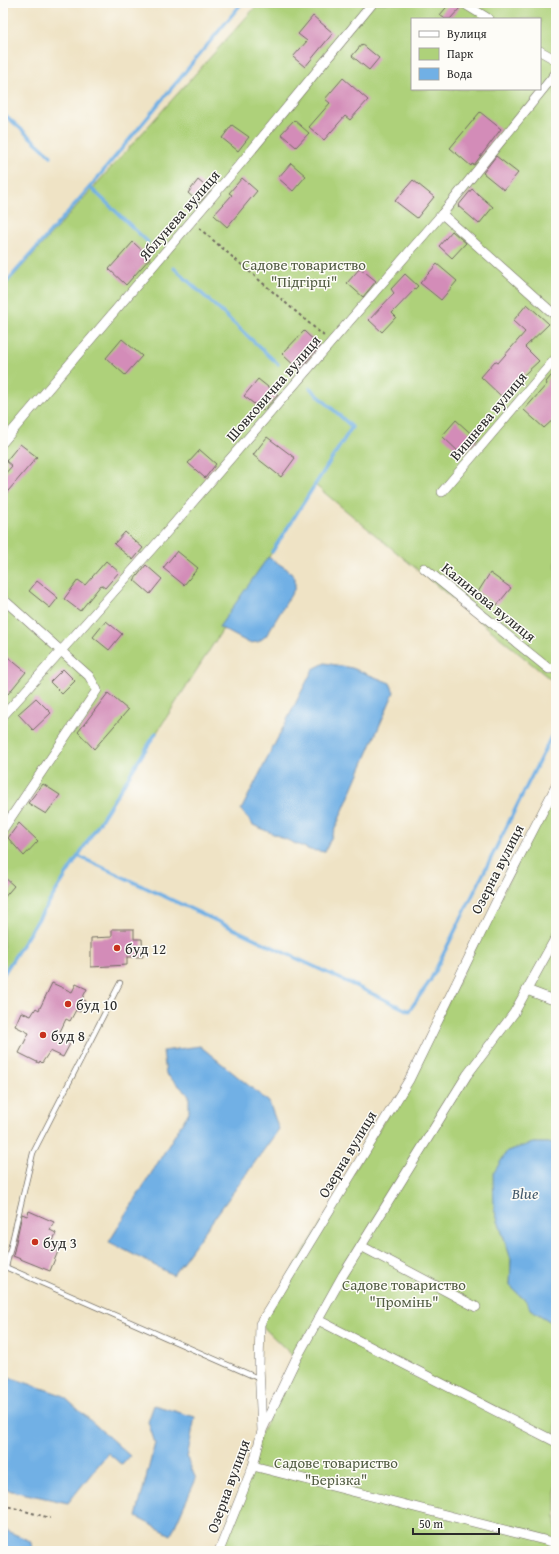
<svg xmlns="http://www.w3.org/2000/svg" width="559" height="1554" viewBox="0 0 559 1554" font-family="'Gentium Book Plus',serif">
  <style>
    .green { fill: #aed17a; stroke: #6c7e52; fill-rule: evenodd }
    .water { fill: #71b0e5; stroke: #4e6e88 }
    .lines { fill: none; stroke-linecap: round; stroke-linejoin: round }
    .stream { stroke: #71b0e5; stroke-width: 3.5 }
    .building { fill: #d38cb8 }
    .lane-casing { stroke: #706b61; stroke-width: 6 }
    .street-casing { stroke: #706b61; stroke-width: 10 }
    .path { stroke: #706b61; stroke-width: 2; stroke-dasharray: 3 3; stroke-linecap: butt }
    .lane { stroke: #fff; stroke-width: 4.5 }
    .street { stroke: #fff; stroke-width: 9 }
    .poi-dot { fill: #c8321e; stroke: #fdfcf7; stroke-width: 1.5 }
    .labels { text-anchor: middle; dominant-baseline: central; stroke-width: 3; stroke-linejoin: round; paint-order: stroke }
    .street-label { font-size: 15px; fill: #2b2b2b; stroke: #fdfcf7 }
    .park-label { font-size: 15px; fill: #525d43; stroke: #fdfcf7 }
    .poi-label { font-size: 15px; fill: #2b2b2b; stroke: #fdfcf7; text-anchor: start }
    .water-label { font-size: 16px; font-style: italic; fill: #445a6c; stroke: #fdfcf7 }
  </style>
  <rect width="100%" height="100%" fill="#fdfcf7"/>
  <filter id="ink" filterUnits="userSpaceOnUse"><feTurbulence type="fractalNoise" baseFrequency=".025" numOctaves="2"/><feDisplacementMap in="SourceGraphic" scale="8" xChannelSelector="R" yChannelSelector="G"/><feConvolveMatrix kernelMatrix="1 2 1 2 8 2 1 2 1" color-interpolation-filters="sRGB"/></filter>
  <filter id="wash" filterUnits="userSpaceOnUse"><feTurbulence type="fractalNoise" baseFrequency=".012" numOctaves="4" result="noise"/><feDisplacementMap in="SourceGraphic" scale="16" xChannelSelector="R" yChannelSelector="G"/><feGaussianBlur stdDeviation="0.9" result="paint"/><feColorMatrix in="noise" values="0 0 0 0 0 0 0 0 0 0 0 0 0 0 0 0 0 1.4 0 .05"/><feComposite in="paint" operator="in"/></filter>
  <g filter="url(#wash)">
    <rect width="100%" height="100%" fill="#efe3c5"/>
    <!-- green -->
    <g class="green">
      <path d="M259,3H556V684L315,485L3,973V288ZM412,19H540V89H412Z"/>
      <polygon points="556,786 556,1143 533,1143 494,1209 511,1259 510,1286 527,1302 530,1309 556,1325 556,1551 219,1551 262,1431 296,1359 260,1324 409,1080"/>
    </g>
    <!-- water -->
    <g class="water">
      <polygon points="268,557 287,569 295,578 295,588 266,636 258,642 249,643 219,627"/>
      <polygon points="325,663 352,668 390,683 394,692 325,852 310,850 253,825 241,810 313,669"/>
      <polygon points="200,1046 269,1102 279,1129 173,1275 109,1242 189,1112 189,1095 166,1074 163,1051"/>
      <polygon points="533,1143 556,1143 556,1325 530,1309 527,1302 510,1286 511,1259 494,1209 493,1174 507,1151"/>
      <polygon points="3,1375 62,1395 130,1456 122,1465 108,1453 68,1503 3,1489"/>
      <polygon points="154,1405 195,1417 187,1458 196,1479 171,1535 136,1517 155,1443 148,1422"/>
      <polygon points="3,1529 30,1541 34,1551 3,1551"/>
    </g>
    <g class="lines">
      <!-- stream -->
      <g class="stream">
        <polyline points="3,113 51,156"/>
        <polyline points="90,187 148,242"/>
        <polyline points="174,268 278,364"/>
        <polyline points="3,286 90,187 242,3"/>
        <polyline points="272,552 352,427 310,388"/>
        <polyline points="78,856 409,1011 430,981 556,727"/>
        <polyline points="3,975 156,733"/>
      </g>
    </g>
    <g id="blocks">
      <!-- building -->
      <g class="building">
        <polygon points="450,3 457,3 460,8 450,19 445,19 440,15"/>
        <polygon points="313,16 333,33 305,67 293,57 307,41 298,34"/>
        <polygon points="362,44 379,58 369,70 352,56"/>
        <polygon points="343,78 368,100 350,120 345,116 324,140 309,127 330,103 325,99"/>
        <polygon points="480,112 501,129 474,165 472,164 471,166 450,148"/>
        <polygon points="294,120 309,133 296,147 281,134"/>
        <polygon points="232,125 249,137 238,151 222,138"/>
        <polygon points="496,156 518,173 504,190 483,173"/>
        <polygon points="291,163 306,176 293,191 278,178"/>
        <polygon points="242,178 257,191 227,227 214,215 232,195 229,193"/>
        <polygon points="198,180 210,190 199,203 188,193"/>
        <polygon points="413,180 434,197 417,218 395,201"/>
        <polygon points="472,189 493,207 479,224 458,206"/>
        <polygon points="452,231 466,243 452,258 439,246"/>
        <polygon points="133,242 150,258 126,285 109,269"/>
        <polygon points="437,264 457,281 441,300 420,283"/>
        <polygon points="360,268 376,281 363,297 347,283"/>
        <polygon points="405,274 418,286 392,313 396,317 382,332 369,320 394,293 391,289"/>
        <polygon points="527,304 549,324 525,347 539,361 501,396 481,377 495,361 498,363 525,332 513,321"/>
        <polygon points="304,331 320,346 299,370 282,354"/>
        <polygon points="122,339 142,356 125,375 106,358"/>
        <polygon points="556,370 556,417 544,428 524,410 547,384 546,382"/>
        <polygon points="258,379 278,395 263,411 244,396"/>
        <polygon points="456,420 478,440 462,455 442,436"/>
        <polygon points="267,437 295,458 281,477 253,455"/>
        <polygon points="20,444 37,457 3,497 3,476 12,466 6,461"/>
        <polygon points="200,450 216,464 205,478 188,463"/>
        <polygon points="125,532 143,548 133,560 114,544"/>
        <polygon points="177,551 198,568 184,585 163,568"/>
        <polygon points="106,561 119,572 105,588 101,585 80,611 64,599 78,580 85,585"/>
        <polygon points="146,565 162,579 150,594 134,580"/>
        <polygon points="490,573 511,588 497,605 478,592"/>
        <polygon points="37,581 58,598 50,608 29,591"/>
        <polygon points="106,621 122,634 109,650 93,637"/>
        <polygon points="3,653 26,672 8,694 3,690"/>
        <polygon points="63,669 75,681 62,694 50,682"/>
        <polygon points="108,693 128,710 94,749 78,732"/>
        <polygon points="36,698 51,713 33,730 18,714"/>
        <polygon points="43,784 60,795 46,814 28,803"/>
        <polygon points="19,823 38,841 24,856 8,838"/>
        <polygon points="3,876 14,886 3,899"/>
        <polygon points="112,929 134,929 134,939 142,939 143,957 127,957 127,965 91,967 91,938 112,937"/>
        <polygon points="52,983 72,992 76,984 87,989 82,999 86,1001 80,1012 76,1010 70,1021 66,1019 57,1038 70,1044 63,1057 50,1051 42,1063 40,1061 39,1063 19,1053 29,1033 15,1026 21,1012 31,1016 36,1008 39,1010"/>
        <polygon points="29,1211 54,1222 50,1230 56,1233 53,1241 61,1244 50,1271 13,1256 22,1214 27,1216"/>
      </g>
    </g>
  </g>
  <g filter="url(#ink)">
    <use href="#blocks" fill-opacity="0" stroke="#706b61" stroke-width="1"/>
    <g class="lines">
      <!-- lane casing -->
      <g class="lane-casing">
        <g id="lane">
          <polyline points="3,1266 260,1379"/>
          <polyline points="6,1267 33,1153 120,983"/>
        </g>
      </g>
      <!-- street casing -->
      <g class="street-casing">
        <g id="street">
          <polyline points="463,3 489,19"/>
          <polyline points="540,51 556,60"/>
          <polyline points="442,214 556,316"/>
          <polyline points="3,442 241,163 373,3"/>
          <polyline points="442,492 556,358"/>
          <polyline points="424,568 549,669 556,668"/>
          <polyline points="3,599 89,676 97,690 3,829"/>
          <polyline points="3,716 166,533 442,214 556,73"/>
          <polyline points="527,990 556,1001"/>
          <polyline points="361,1246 476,1307"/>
          <polyline points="318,1320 556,1442"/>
          <polyline points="263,1428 296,1359 343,1275 467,1075 514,1013 556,937"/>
          <polyline points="253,1466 556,1543"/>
          <polyline points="219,1551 253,1466 262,1431 259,1366 260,1324 409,1080 499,896 556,786"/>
        </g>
      </g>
      <!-- path -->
      <g class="path">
        <polyline points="199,228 324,336"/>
        <polyline points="3,1505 50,1518"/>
      </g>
      <!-- lane -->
      <use href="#lane" class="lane"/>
      <!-- street -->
      <use href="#street" class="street"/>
    </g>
  </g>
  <!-- markers -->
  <g class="poi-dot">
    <circle cx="117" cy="948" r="4"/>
    <circle cx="68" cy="1004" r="4"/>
    <circle cx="43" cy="1035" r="4"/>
    <circle cx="35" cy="1242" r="4"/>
  </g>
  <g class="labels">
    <!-- street labels -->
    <g class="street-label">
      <text transform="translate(179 215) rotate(-49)">Яблунева вулиця</text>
      <text transform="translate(273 388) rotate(-49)">Шовковична вулиця</text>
      <text transform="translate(488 416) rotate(-50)">Вишнева вулиця</text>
      <text transform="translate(489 602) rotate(39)">Калинова вулиця</text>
      <text transform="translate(497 869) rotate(-63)">Озерна вулиця</text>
      <text transform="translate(347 1154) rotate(-59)">Озерна вулиця</text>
      <text transform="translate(228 1486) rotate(-70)">Озерна вулиця</text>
    </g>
    <!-- park labels -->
    <g class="park-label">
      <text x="304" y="264">Садове товариство<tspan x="304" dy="17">"Підгірці"</tspan></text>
      <text x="404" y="1284">Садове товариство<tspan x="404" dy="17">"Промінь"</tspan></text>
      <text x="336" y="1462">Садове товариство<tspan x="336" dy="17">"Берізка"</tspan></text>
    </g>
    <!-- poi labels -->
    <g class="poi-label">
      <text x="125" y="948">буд 12</text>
      <text x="76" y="1004">буд 10</text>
      <text x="51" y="1035">буд 8</text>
      <text x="43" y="1242">буд 3</text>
    </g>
    <!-- water labels -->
    <g class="water-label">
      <text x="525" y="1193">Blue</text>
    </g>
  </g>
  <!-- margin -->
  <rect width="559" height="1554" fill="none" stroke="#fdfcf7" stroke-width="16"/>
  <!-- legend -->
  <rect x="411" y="18" width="130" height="72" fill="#fdfcf7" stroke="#a9a8a5"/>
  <rect x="419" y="31" width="20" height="6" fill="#ffffff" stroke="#a9a8a5"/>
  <text x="447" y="38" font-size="12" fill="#2b2b2b">Вулиця</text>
  <rect x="419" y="48" width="20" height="12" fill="#aed17a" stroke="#a9a8a5"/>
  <text x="447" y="58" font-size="12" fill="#2b2b2b">Парк</text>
  <rect x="419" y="68" width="20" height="12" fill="#71b0e5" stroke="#a9a8a5"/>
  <text x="447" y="78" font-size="12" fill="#2b2b2b">Вода</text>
  <!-- scale -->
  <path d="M413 1528v6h86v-6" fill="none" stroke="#2b2b2b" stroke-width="2"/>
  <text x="419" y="1528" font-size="12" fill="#2b2b2b" stroke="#fdfcf7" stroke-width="3" paint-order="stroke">50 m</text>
</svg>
